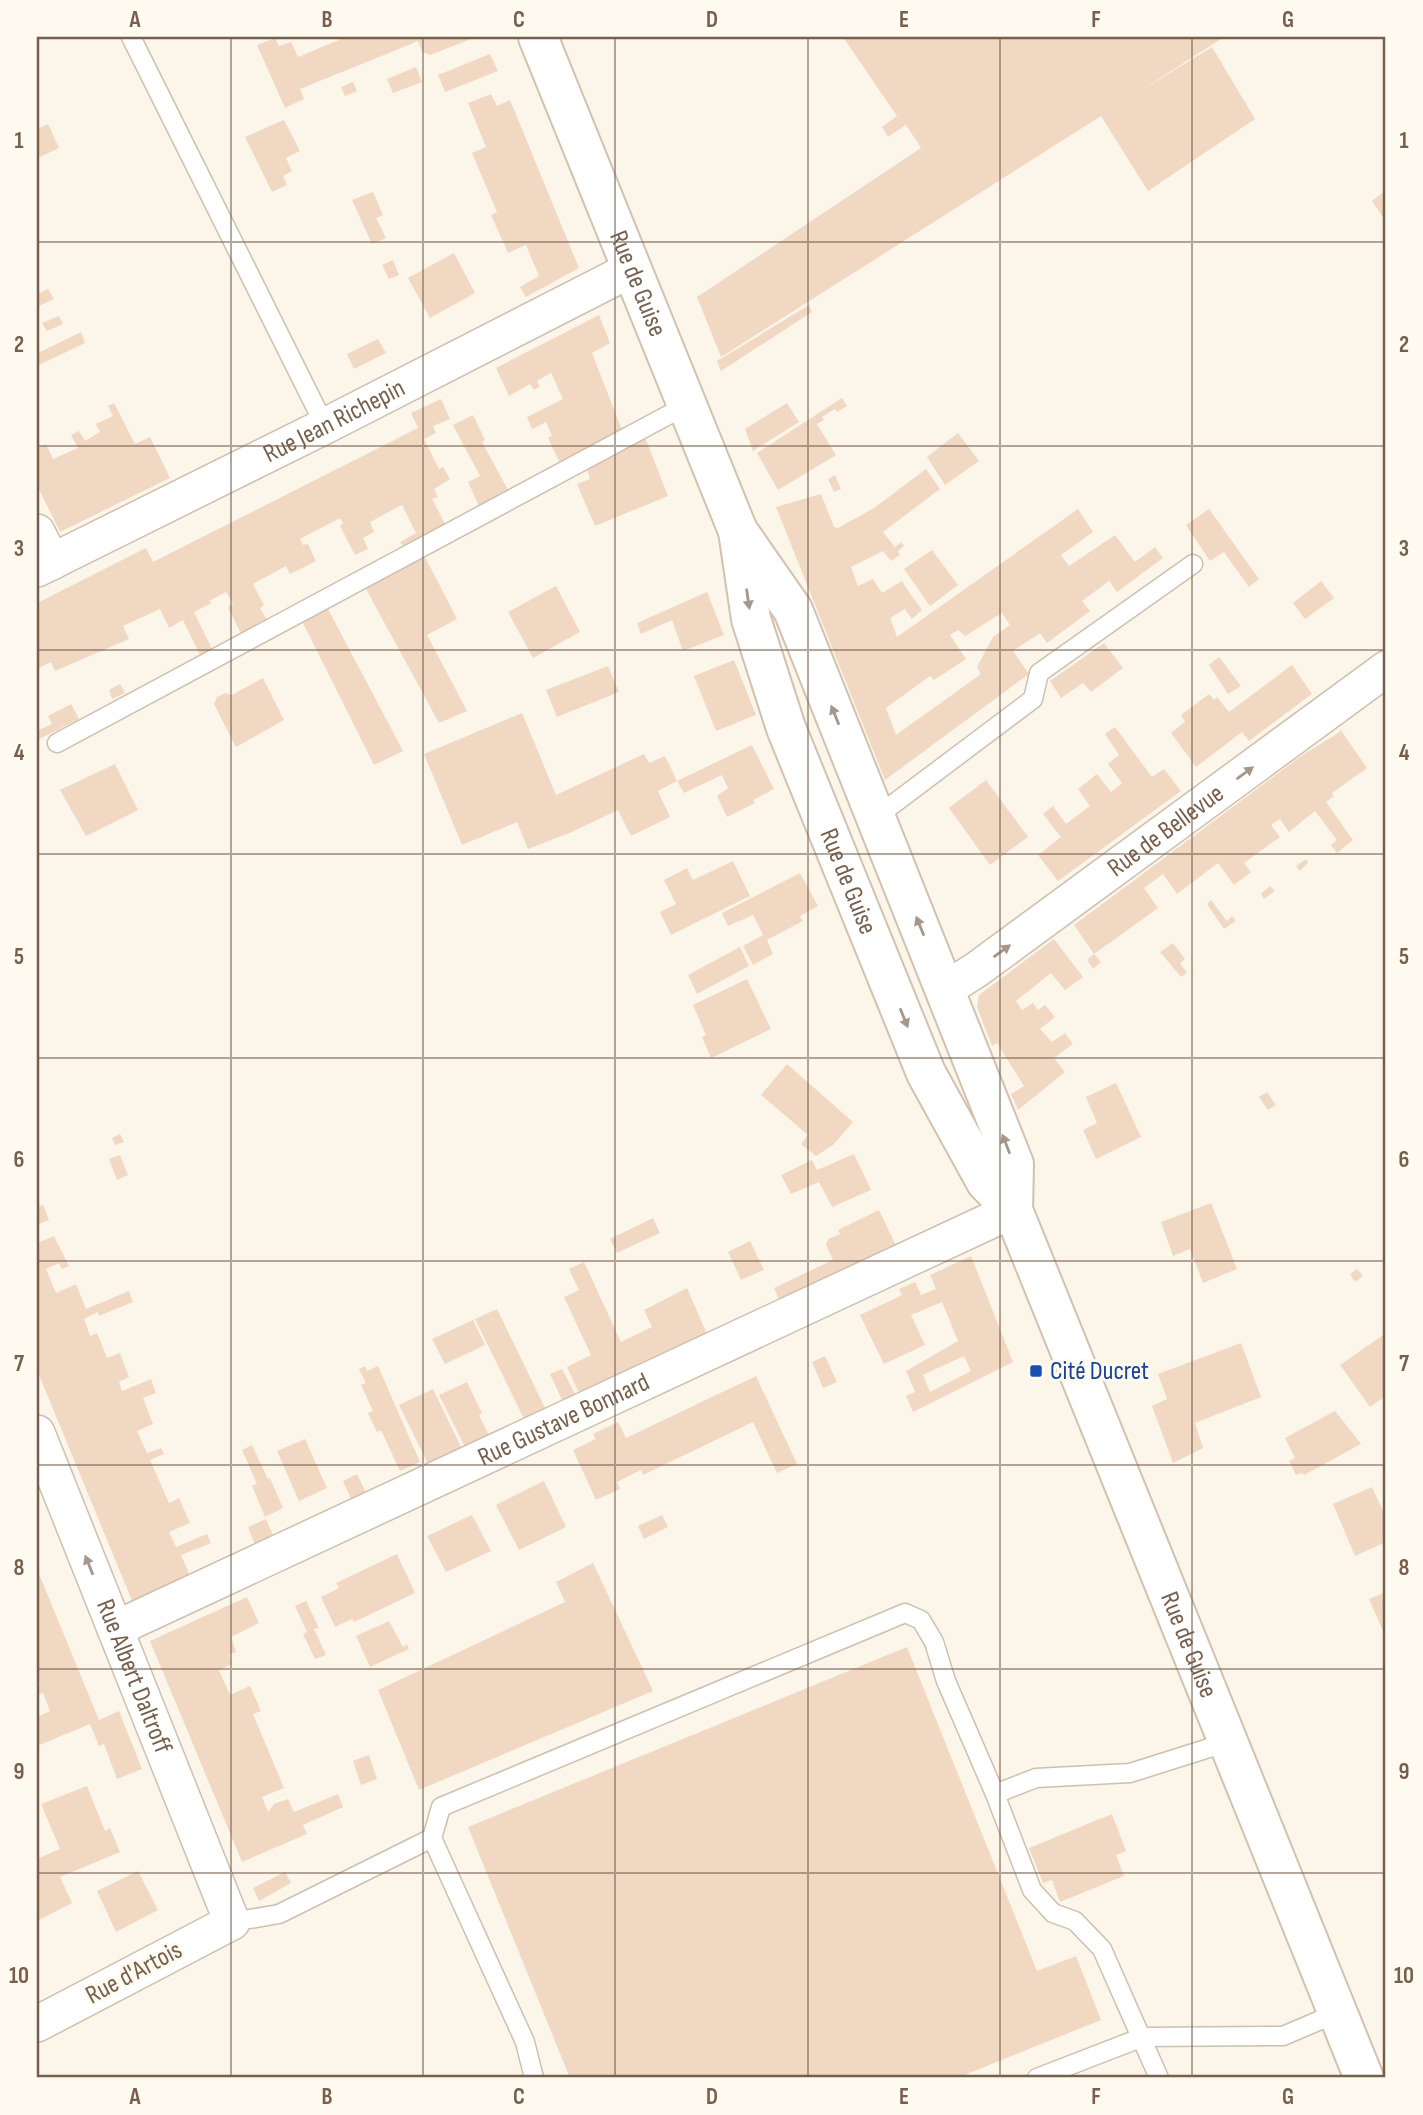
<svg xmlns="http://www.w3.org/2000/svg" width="1423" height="2115" viewBox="0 0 1423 2115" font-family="'Sofia Sans Condensed',sans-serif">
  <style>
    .building { fill: #f0d8c2; fill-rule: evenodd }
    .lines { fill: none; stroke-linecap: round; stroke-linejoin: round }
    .lane-casing { stroke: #cebfaf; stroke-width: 21 }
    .street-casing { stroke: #cebfaf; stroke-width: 38 }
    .secondary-casing { stroke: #d3c1af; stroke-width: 42 }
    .lane { stroke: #fff; stroke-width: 18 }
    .street { stroke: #fff; stroke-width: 35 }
    .secondary { stroke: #fff; stroke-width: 38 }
    .oneway { fill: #a6978b }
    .grid { fill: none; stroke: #765f4d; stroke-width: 2; stroke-opacity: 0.55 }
    .transit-dot { fill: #1a4fb4; stroke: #fefaf0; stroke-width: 2.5 }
    .labels { text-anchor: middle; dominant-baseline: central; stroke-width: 6; stroke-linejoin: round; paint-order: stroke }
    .street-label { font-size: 26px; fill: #765f4d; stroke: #fefaf0 }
    .transit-label { font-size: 26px; fill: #164399; stroke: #fefaf0; text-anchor: start }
    .neatline { fill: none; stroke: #765f4d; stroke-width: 2.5 }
    .grid-label { font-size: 23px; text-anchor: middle; font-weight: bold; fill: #765f4d }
  </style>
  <rect width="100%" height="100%" fill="#fcf6ea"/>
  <!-- building -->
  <g class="building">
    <polygon points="346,37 476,37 430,55 422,52 418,41 411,44 300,89 304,99 285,108 257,45 275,38 279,46 291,42 298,57"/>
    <polygon points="843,37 1224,37 1137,93 1212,47 1255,119 1148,191 1101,116 721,357 697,297 921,148 906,125 888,137 882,127 897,116"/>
    <polygon points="490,54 498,71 445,92 438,75"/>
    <polygon points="416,67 422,82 393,93 387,79"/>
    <polygon points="353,82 357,91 345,96 341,87"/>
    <polygon points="491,94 497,106 510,100 579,268 526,297 520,287 539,276 526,245 508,253 491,215 497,212 472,153 486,147 468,103"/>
    <polygon points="284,120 300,151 286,158 292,171 283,176 287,185 272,192 245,137"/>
    <polygon points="48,124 59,148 40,157 37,149 37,129"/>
    <polygon points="1386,190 1386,222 1372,201"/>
    <polygon points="373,192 383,215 376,218 386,238 372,244 352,200"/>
    <polygon points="454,253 475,293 430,318 408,278"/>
    <polygon points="393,260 399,275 389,279 382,265"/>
    <polygon points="48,289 54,299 37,307 37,294"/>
    <polygon points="809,305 812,312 721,371 717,361"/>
    <polygon points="599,315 610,343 592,353 622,430 560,463 548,438 552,436 546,422 532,429 527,417 563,399 551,373 537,381 540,386 534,390 530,384 509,396 496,368"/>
    <polygon points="59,316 63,324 47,331 42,323"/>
    <polygon points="81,332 85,343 37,366 37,346 40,352"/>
    <polygon points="378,339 386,353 354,369 347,354"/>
    <polygon points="842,398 847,406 837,412 835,409 822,417 824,420 817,424 836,455 778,490 757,453"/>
    <polygon points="441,399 450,419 433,426 436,433 424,439 439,469 443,467 450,479 434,489 438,497 432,499 445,524 404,547 400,542 416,533 402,505 370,522 374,532 363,538 368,549 355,555 340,526 343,523 340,518 300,539 303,545 308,544 316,561 290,574 286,566 253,584 264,605 260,608 267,620 241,634 228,607 233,604 226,592 209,601 212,603 194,612 212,649 200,655 183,620 169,628 160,609 123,626 129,639 55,671 51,662 37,669 37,603 146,548 153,562 418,428 411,413"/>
    <polygon points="114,403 135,444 150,437 170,478 60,532 37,485 37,448 46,444 53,459 78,448 71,435 79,431 85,441 100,432 96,424 113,416 108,406"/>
    <polygon points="787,403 799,422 753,451 745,429"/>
    <polygon points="473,415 485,440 482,442 508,490 479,506 468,482 480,476 453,425"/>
    <polygon points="958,433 979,461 945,485 927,457"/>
    <polygon points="645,437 668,496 595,526 577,484 590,479 585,462"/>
    <path d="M926,469L940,489L883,532L895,547L901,542L904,546L898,551L900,555L891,561L883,551L851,567L858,586L873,579L882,593L902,581L909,592L922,610L912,619L905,609L890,618L897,637L1078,509L1093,532L1061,555L1069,566L1115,535L1135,562L1155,547L1163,558L1117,592L1109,581L1082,601L1090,611L1047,643L1040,633L1013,651L1029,674L885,780L776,507L821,494L834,527L838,528L874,508ZM1002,613L1010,625L993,637L977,667L981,674L896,735L886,708L930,676L934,680L966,659L950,635L958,630L965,636Z"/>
    <polygon points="835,475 841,489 834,492 828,479"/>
    <polygon points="1209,509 1259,579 1249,587 1224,552 1210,561 1186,525"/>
    <polygon points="932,550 958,585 930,606 904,569"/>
    <polygon points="425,557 457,619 427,635 467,711 439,723 366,589"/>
    <polygon points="1321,581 1334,598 1305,619 1293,603"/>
    <polygon points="556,586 580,632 533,658 508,612"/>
    <polygon points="707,592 724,635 683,651 672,620 641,634 637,623"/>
    <polygon points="328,609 403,751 374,765 303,623"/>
    <polygon points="1104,643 1123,668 1091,692 1083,683 1061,698 1050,681"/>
    <polygon points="1219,657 1241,686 1228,694 1209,665"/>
    <polygon points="734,660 756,715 716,731 694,676"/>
    <polygon points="1292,665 1312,694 1249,741 1242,732 1196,767 1171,733 1185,722 1181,715 1209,694 1214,700 1217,697 1229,712"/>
    <polygon points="608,666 619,692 557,717 546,690"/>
    <polygon points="263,678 284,720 236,747 214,704 217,697 225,693 232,695"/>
    <polygon points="120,684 125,693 112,699 109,690"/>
    <polygon points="71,704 79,719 37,740 37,731 52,724 48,716"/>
    <polygon points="522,713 556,795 644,754 649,763 665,756 677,781 658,791 670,817 631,836 618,810 572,832 528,849 517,822 462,845 424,754"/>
    <polygon points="1115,727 1152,777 1164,769 1181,791 1058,881 1038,855 1061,837 1043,814 1053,806 1066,824 1090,806 1078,789 1097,774 1111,792 1122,783 1108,764 1119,755 1105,734"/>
    <polygon points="1340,729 1367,768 1332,793 1334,796 1326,802 1353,840 1337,853 1331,845 1337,840 1315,811 1289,832 1280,819 1271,825 1280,837 1244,863 1251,872 1234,885 1218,863 1177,894 1163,874 1144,888 1158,908 1094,954 1074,925 1304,754 1340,732"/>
    <polygon points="752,745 774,789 753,800 755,803 727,817 717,796 728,788 722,775 684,793 677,781"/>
    <polygon points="115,764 138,810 86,836 60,790"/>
    <polygon points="986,780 1028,837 990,865 949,808"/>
    <polygon points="1306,859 1308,863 1300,871 1296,866"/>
    <polygon points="733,861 750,896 671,935 660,912 676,904 664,880 687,868 693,880"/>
    <polygon points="800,873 818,906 800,916 803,921 767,940 773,954 753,965 743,946 763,935 753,915 728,926 722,913"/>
    <polygon points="1270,886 1275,891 1264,899 1261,894"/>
    <polygon points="1211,900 1227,921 1232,916 1236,921 1224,929 1207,904"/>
    <polygon points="1054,939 1083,977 1065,990 1051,973 1016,1001 1022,1010 1033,1003 1038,1010 1045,1005 1055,1017 1040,1029 1052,1042 1065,1033 1073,1044 1054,1058 1065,1072 1018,1110 1011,1094 1024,1086 997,1043 992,1046 977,1007 979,995"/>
    <polygon points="1173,943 1185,959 1180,963 1187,973 1181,977 1160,952"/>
    <polygon points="740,947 749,966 697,994 688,975"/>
    <polygon points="1094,954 1101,962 1093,969 1087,960"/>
    <polygon points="747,979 771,1029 711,1058 702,1037 706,1035 693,1005"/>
    <polygon points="787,1064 853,1122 833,1145 816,1156 801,1144 808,1135 761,1095"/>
    <polygon points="1116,1083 1141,1137 1096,1159 1083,1130 1097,1123 1086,1097"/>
    <polygon points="1267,1092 1276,1105 1268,1110 1259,1097"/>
    <polygon points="120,1134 124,1142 115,1145 112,1138"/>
    <polygon points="854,1154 871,1190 832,1207 819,1182 791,1194 781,1175 812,1160 817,1170"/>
    <polygon points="120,1155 128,1175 117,1180 109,1159"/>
    <polygon points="1211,1203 1237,1269 1203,1283 1190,1249 1173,1256 1161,1222"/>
    <polygon points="43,1205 49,1220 37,1225 37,1207"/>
    <polygon points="879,1210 899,1252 780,1302 774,1288 833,1260 826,1245 828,1239 840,1234 838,1230"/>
    <polygon points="653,1218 660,1233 617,1253 610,1239"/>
    <polygon points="54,1236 69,1266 62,1269 59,1263 46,1269 56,1293 76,1284 86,1309 129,1291 133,1302 99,1316 98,1312 84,1319 90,1336 97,1333 107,1358 120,1353 129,1377 119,1382 122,1391 151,1379 156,1393 143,1398 153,1424 137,1431 147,1453 161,1448 164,1454 150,1460 169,1503 179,1498 190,1523 169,1532 176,1547 207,1534 211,1543 181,1555 191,1578 133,1603 37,1370 37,1243"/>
    <polygon points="750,1241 764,1270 741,1280 728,1252"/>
    <path d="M971,1256L1013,1362L913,1412L906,1396L915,1392L906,1371L958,1341L942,1302L911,1315L925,1345L884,1364L860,1315L902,1295L899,1289L915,1282L921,1295L936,1289L930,1275ZM964,1356L971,1371L930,1392L923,1375Z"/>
    <polygon points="584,1262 621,1342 652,1327 644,1310 687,1288 710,1341 582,1400 567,1367 591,1355 564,1297 579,1290 569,1269"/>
    <polygon points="1357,1269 1363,1276 1355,1282 1350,1274"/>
    <polygon points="497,1309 547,1412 526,1423 475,1319"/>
    <polygon points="473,1320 485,1345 445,1364 432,1339"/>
    <polygon points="1386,1333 1386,1396 1370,1407 1340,1365"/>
    <polygon points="1241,1343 1261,1397 1195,1423 1203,1448 1173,1463 1152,1406 1167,1399 1158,1374"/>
    <polygon points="825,1356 837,1382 823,1388 812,1362"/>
    <polygon points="365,1366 367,1371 378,1366 420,1462 400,1471 381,1430 377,1432 368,1413 373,1411 361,1385 366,1383 359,1369"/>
    <polygon points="562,1369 575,1394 562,1400 550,1374"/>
    <polygon points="756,1376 797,1464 777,1473 753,1422 643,1475 641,1470 617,1482 620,1489 596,1500 573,1450 596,1439 593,1434 618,1422 626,1438"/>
    <polygon points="467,1382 482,1413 479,1415 492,1442 468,1453 439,1395"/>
    <polygon points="433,1389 463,1451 430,1468 399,1405"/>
    <polygon points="1335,1411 1361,1444 1304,1475 1302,1473 1296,1475 1289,1461 1295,1458 1285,1438"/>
    <polygon points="305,1439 327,1488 299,1501 277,1451"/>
    <polygon points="252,1445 268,1479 270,1478 283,1508 265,1517 252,1486 257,1484 242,1450"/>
    <polygon points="357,1474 369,1499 354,1506 343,1481"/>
    <polygon points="544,1481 566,1527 519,1550 496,1505"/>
    <polygon points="1372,1487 1386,1517 1386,1542 1355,1556 1333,1504"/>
    <polygon points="472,1515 491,1551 446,1572 427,1536"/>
    <polygon points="662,1515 668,1527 644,1539 638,1526"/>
    <polygon points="266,1519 276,1542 257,1550 248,1527"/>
    <polygon points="397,1554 415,1593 354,1622 352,1619 335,1627 321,1597 339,1588 336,1583"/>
    <polygon points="593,1563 653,1691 419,1790 378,1690 565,1602 556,1582"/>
    <polygon points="37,1569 99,1720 119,1711 142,1769 117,1779 104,1744 99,1746 90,1724 37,1746 37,1717 50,1711 43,1693 37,1695 37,1687 40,1685 37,1677"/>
    <polygon points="1386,1592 1386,1638 1369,1599"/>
    <polygon points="247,1597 259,1623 231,1637 236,1652 229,1655 232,1664 219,1670 230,1695 250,1686 261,1711 253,1714 284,1788 262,1797 268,1812 274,1804 288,1799 294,1812 338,1794 343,1807 303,1825 307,1834 242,1862 150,1641"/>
    <polygon points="306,1601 319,1628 314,1629 326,1655 315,1659 303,1634 307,1632 295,1606"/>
    <polygon points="389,1621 403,1647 407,1644 409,1649 370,1667 356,1636"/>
    <polygon points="907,1647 1037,1971 1076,1956 1101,2020 957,2078 570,2078 468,1827"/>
    <polygon points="369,1755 377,1779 361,1785 353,1761"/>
    <polygon points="87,1786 105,1831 110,1828 120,1852 60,1877 72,1903 37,1921 37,1859 60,1849 41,1804"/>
    <polygon points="1112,1814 1126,1851 1116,1855 1124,1876 1060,1902 1052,1880 1043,1883 1029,1848"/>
    <polygon points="138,1871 158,1910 116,1932 97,1891"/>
    <polygon points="285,1872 291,1883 259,1901 253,1888"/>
  </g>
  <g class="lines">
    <!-- lane casing -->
    <g class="lane-casing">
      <g id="lane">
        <polyline points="131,37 325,426"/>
        <polyline points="57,743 687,405"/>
        <polyline points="876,817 1033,699 1039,673 1193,564"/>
        <polyline points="995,1794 1036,1778 1130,1773 1228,1742"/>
        <polyline points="432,1838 525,2042 534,2078"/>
        <polyline points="232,1922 279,1914 432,1838 441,1807 905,1613 921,1620 934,1642 946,1681 995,1794 1032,1890 1053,1913 1075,1921 1102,1949 1159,2078"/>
        <polyline points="1037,2078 1143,2037 1283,2036 1337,2013"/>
      </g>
    </g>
    <!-- street casing -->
    <g class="street-casing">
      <g id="street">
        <polyline points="37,532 52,562"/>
        <path id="s1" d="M37,569L325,426L632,269"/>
        <path id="s2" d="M946,989L976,970L1386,669"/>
        <path id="s3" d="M37,1433L232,1922L37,2024"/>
        <path id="s4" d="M115,1629L1013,1210"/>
      </g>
    </g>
    <!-- secondary casing -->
    <g class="secondary-casing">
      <g id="secondary">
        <path id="s5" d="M538,37L738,531L793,610L1014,1164L1013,1210"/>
        <path id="s6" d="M738,531L751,619L786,728L926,1073L986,1182L1013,1210L1364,2078"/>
      </g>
    </g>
    <!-- lane -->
    <use href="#lane" class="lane"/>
    <!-- street -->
    <use href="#street" class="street"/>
    <!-- secondary -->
    <use href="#secondary" class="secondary"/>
  </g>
  <!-- one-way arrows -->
  <defs><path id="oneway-solid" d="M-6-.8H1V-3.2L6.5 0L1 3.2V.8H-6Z" transform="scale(1.75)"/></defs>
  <g class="oneway">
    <use href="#oneway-solid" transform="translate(748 599) rotate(82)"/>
    <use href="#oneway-solid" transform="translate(835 715) rotate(-112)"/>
    <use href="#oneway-solid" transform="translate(1245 773) rotate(-36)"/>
    <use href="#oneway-solid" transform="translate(920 926) rotate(-112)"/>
    <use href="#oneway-solid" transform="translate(1002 951) rotate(-36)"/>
    <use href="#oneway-solid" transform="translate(904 1018) rotate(68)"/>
    <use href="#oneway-solid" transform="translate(1006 1144) rotate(-111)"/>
    <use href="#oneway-solid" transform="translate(89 1565) rotate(-112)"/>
  </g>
  <!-- grid -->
  <path class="grid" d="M231,37V2078M423,37V2078M615,37V2078M808,37V2078M1000,37V2078M1192,37V2078M37,242H1386M37,446H1386M37,650H1386M37,854H1386M37,1058H1386M37,1261H1386M37,1465H1386M37,1669H1386M37,1873H1386"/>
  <!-- markers -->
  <rect class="transit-dot" x="1029" y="1364" width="14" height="14" rx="3.5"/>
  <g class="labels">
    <!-- street labels -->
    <g class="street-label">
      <text stroke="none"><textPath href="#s5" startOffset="266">Rue de Guise</textPath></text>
      <text stroke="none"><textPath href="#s1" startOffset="332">Rue Jean Richepin</textPath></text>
      <text stroke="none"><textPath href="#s2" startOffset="271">Rue de Bellevue</textPath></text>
      <text stroke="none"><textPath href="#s6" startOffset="369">Rue de Guise</textPath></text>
      <text stroke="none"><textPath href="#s4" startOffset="495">Rue Gustave Bonnard</textPath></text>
      <text stroke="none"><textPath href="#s6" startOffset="1208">Rue de Guise</textPath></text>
      <text stroke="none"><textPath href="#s3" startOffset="262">Rue Albert Daltroff</textPath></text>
      <text transform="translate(134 1973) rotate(-28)">Rue d'Artois</text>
    </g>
    <!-- transit labels -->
    <g class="transit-label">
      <text x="1050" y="1371">Cité Ducret</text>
    </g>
  </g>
  <!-- border -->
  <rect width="1423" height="2115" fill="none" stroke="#fefaf0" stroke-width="77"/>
  <rect x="38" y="38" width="1346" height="2038" class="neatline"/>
  <g class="grid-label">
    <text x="135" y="27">A</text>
    <text x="327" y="27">B</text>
    <text x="519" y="27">C</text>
    <text x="712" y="27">D</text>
    <text x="904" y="27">E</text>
    <text x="1096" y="27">F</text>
    <text x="1288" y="27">G</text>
    <text x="19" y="148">1</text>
    <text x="1404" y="148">1</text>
    <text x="19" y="352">2</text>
    <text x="1404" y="352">2</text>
    <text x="19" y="556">3</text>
    <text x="1404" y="556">3</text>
    <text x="19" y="760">4</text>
    <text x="1404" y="760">4</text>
    <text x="19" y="964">5</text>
    <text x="1404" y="964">5</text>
    <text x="19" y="1167">6</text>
    <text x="1404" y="1167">6</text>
    <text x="19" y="1371">7</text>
    <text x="1404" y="1371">7</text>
    <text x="19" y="1575">8</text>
    <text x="1404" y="1575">8</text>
    <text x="19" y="1779">9</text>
    <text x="1404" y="1779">9</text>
    <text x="19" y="1983">10</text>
    <text x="1404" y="1983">10</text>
    <text x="135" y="2104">A</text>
    <text x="327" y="2104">B</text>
    <text x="519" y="2104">C</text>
    <text x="712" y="2104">D</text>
    <text x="904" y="2104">E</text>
    <text x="1096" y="2104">F</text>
    <text x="1288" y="2104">G</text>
  </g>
</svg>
